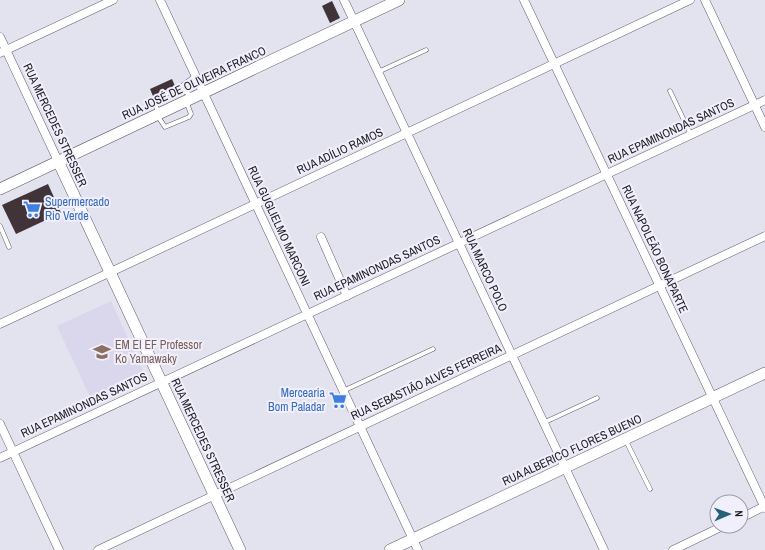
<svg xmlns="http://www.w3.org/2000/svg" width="765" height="550" viewBox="0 0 765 550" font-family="'Archivo Narrow',sans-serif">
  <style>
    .built { fill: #dad7ec }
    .building { fill: #403438 }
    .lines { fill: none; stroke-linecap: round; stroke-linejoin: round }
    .lane-casing { stroke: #61606b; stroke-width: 5 }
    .street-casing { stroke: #61606b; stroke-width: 9 }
    .secondary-casing { stroke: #61606b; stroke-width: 12 }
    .lane { stroke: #fff; stroke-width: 4 }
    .street { stroke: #fff; stroke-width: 8 }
    .secondary { stroke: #fff; stroke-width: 11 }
    .labels { text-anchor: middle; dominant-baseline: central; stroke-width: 4; stroke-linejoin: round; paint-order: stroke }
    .street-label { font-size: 12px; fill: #201f24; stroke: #f1effc }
    .shop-label { font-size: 12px; fill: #366cbe; stroke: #f1effc; text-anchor: start }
    .education-label { font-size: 12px; fill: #785e54; stroke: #f1effc; text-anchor: start }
  </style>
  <rect width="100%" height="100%" fill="#e3e2ef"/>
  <!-- built -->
  <polygon class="built" points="111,301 146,378 93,403 57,326"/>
  <!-- building -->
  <g class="building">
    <polygon points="332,1 340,18 330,23 322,6"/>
    <polygon points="172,79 175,86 153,96 150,89"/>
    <polygon points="48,184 61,213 16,234 2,205"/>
  </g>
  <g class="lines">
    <!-- lane casing -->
    <g class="lane-casing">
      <g id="lane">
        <polyline points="378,72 426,50"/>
        <polyline points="179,88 195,76"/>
        <polyline points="670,91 691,135"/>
        <polyline points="159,113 153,100 179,88 192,96"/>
        <polyline points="157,115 165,127 189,117 191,114 186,101"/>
        <polyline points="0,226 9,247"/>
        <polyline points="343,391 433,349"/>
        <polyline points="543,423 597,398"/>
        <polyline points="625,439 650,489"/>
      </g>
    </g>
    <!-- street casing -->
    <g class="street-casing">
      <g id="street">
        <polyline points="160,0 418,550"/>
        <polyline points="344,0 604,550"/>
        <polyline points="524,0 765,508"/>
        <polyline points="705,0 765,127"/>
        <polyline points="0,37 58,161"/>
        <polyline points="0,53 113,0"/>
        <polyline points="321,237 347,296"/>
        <polyline points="0,324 690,0"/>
        <polyline points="0,424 59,550"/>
        <polyline points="0,458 765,100"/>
        <polyline points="741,518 765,506"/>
        <polyline points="98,550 765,236"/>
        <polyline points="673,550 723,526"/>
      </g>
    </g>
    <!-- secondary casing -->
    <g class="secondary-casing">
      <g id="secondary">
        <polyline points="58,161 240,550"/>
        <polyline points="0,189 399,0"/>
        <polyline points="390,550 765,373"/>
      </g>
    </g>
    <!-- lane -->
    <use href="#lane" class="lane"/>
    <!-- street -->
    <use href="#street" class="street"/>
    <!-- secondary -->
    <use href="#secondary" class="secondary"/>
  </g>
  <!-- icons -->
  <defs>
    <g id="supermarket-bare" transform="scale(1.38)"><path d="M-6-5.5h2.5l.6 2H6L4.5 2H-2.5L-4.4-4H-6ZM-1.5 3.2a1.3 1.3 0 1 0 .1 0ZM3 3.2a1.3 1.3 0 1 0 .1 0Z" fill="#3f7fe0" stroke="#f1effc" stroke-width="2.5" paint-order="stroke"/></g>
    <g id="school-bare" transform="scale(1.38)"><path d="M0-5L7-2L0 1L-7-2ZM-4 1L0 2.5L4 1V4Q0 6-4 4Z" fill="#8d6e63" stroke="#f1effc" stroke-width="2.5" paint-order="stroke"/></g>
  </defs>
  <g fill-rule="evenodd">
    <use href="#supermarket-bare" x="32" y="209"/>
    <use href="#school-bare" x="102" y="352"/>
    <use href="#supermarket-bare" x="338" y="400"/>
  </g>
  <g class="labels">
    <!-- street labels -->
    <g class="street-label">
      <text transform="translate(194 83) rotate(-25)">RUA JOSÉ DE OLIVEIRA FRANCO</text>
      <text transform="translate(55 125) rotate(65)">RUA MERCEDES STRESSER</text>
      <text transform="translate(671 131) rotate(-25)">RUA EPAMINONDAS SANTOS</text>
      <text transform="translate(340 151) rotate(-25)">RUA ADÍLIO RAMOS</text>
      <text transform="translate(279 226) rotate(65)">RUA GUGLIELMO MARCONI</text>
      <text transform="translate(655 249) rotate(65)">RUA NAPOLEÃO BONAPARTE</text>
      <text transform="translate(377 268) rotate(-25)">RUA EPAMINONDAS SANTOS</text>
      <text transform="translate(485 270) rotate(65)">RUA MARCO POLO</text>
      <text transform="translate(426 382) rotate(-25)">RUA SEBASTIÃO ALVES FERREIRA</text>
      <text transform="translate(84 405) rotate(-25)">RUA EPAMINONDAS SANTOS</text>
      <text transform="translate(203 440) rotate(65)">RUA MERCEDES STRESSER</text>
      <text transform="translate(572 450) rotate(-25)">RUA ALBERICO FLORES BUENO</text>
    </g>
    <!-- shop labels -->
    <g class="shop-label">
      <text x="45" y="202">Supermercado<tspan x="45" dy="14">Rio Verde</tspan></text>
      <text x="325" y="393" text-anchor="end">Mercearia<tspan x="325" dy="14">Bom Paladar</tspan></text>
    </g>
    <!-- education labels -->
    <g class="education-label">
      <text x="115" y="345">EM EI EF Professor<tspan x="115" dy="14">Ko Yamawaky</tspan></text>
    </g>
  </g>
  <!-- north arrow -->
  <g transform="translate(729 514) rotate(88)"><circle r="19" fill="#f1effc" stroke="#9d9ca6"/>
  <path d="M0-3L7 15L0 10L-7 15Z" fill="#266079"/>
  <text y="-6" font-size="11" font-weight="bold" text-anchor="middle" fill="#201f24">N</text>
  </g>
</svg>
